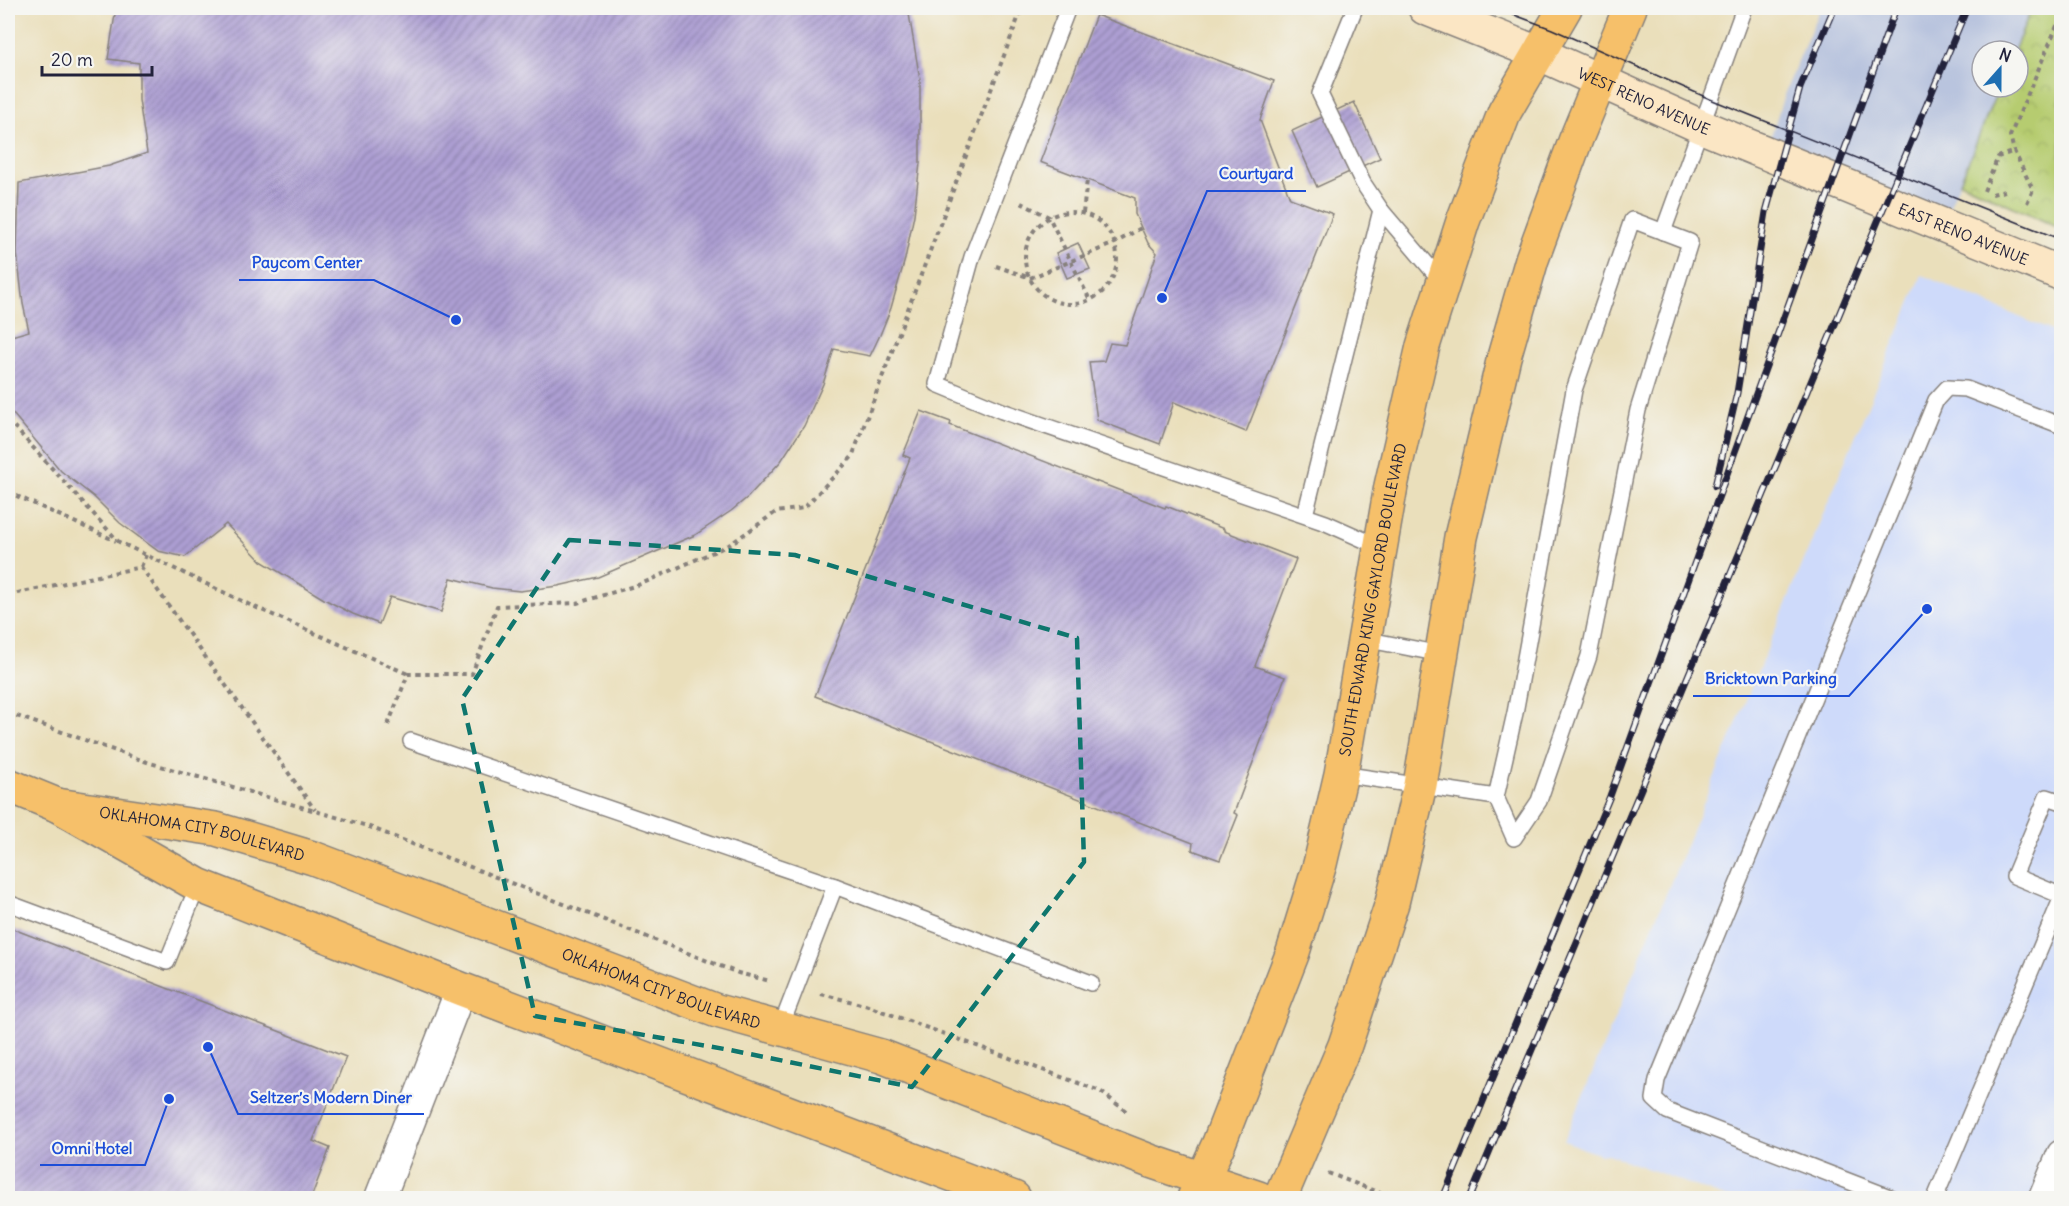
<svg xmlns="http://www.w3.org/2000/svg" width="2069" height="1206" viewBox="0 0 2069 1206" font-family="Delius,sans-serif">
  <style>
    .built { fill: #cedafa }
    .railway { fill: #b9c4de }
    .park { fill: url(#park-crowns); stroke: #6c7756; stroke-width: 1.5 }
    .building { fill: url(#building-hatch) }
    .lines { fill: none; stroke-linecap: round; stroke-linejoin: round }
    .service-casing { stroke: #86807b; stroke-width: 18 }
    .minor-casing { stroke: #86807b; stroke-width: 33 }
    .secondary-casing { stroke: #86807b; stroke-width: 36 }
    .primary-casing { stroke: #86807b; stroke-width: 36 }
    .path { stroke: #86807b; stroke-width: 4; stroke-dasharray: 4.5 4.5; stroke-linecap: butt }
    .service { stroke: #fff; stroke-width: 15 }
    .minor { stroke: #fff; stroke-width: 30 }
    .secondary { stroke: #fbe6c4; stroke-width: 33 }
    .primary { stroke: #f6c06b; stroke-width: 33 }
    .tram { stroke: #22223b; stroke-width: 1.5 }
    .rail-casing { stroke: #22223b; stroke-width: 7 }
    .rail { stroke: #f6f6f2; stroke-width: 4.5; stroke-dasharray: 14; stroke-linecap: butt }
    .marked { fill: none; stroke: #0f766e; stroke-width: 4.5; stroke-dasharray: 12 8; stroke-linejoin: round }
    .labels { text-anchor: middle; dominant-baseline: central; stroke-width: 4.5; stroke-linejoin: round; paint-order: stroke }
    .street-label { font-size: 15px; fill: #22223b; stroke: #f6f6f2 }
    .leader { fill: none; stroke: #1d4ed8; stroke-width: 2 }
    .callout-dot { fill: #1d4ed8; stroke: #f6f6f2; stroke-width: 2 }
    .callout-label { font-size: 16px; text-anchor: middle; font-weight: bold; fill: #1d4ed8; stroke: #f6f6f2; stroke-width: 4.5; stroke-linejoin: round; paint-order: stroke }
  </style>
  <defs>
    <pattern id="park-crowns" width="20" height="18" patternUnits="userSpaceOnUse" patternTransform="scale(1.5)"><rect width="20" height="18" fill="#b6cc70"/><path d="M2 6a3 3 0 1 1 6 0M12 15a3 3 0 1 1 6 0" fill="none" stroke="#9caf62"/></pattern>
    <pattern id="building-hatch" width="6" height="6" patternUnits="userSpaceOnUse" patternTransform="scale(1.5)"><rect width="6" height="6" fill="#ad9fd3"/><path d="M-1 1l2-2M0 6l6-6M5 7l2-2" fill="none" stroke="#8c81ac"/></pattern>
  </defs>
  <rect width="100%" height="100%" fill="#f6f6f2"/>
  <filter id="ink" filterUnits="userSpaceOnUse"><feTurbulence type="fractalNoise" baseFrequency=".0167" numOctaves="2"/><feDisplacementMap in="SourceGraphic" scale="12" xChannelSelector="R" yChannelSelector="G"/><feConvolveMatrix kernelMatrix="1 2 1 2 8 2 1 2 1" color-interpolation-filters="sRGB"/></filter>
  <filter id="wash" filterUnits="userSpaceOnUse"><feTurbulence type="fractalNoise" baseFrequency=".008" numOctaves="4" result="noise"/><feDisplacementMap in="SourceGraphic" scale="24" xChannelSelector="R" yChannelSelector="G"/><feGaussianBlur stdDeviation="1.35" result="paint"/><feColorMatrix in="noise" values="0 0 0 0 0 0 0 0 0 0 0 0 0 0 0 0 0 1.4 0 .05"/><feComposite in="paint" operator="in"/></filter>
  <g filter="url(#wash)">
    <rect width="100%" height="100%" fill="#eadfbb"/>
    <!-- built -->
    <polygon class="built" points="1922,275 2061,335 2061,1198 1727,1198 1608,1154 1600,1155 1564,1141"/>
    <!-- railway -->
    <polygon class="railway" points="1820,8 2032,8 2014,51 1982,51 1982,87 1999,87 1946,215 1770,139 1784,95"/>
    <!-- park -->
    <polygon class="park" points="2032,8 2061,8 2061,229 1960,182 1999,87 2018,87 2018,51 2014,51"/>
    <g id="blocks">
      <!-- building -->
      <g class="building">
        <polygon points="116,8 908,8 920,80 920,163 914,215 905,259 891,308 880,335 870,356 834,349 823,384 804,426 781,461 748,497 731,511 695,535 598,577 558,586 520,591 492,588 451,578 441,612 390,597 379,624 353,614 324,599 261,561 226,524 185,557 158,551 120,523 94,497 61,471 8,408 8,337 29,331 23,304 17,252 19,183 109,166 147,153 139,100 139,63 108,59"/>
        <polygon points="1096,15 1274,81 1260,120 1290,198 1333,214 1246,432 1174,402 1160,444 1097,420 1089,362 1104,361 1110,343 1125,345 1157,253 1148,243 1135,214 1135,198 1040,162"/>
        <polygon points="1354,102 1380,158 1317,187 1292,131"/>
        <polygon points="1078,243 1090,269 1067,278 1056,253"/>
        <polygon points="921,411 951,422 950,425 1165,508 1166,506 1224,529 1224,531 1296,559 1255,666 1285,677 1234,813 1238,815 1220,860 1192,850 1193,843 815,696 910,458 903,455"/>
        <polygon points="8,927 346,1057 313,1141 330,1148 311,1198 8,1198"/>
      </g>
    </g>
  </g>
  <g filter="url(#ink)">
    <use href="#blocks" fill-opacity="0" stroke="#86807b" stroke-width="1.5"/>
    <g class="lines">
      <!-- service casing -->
      <g class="service-casing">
        <g id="service">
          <polyline points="1068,8 972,257 937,384 1002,411 1326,523 1380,547"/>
          <polyline points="1355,8 1320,94 1363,183 1381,210 1443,283"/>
          <polygon points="1632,220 1690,242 1638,410 1589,656 1539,801 1514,838 1496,797 1515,713 1574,390"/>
          <polyline points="1663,232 1744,8"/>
          <polyline points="1305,515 1381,210"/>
          <polyline points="1364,639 1441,654"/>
          <polyline points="411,741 835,886 780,1029"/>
          <polyline points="1341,774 1496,797"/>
          <polyline points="2062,802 2047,797 2014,876 2062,896"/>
          <polyline points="835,886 1091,983"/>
          <polyline points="8,903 167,962 198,885"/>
          <polyline points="1892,1198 1667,1111 1654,1099 1657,1080 1936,400 1947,388 1966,389 2062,426"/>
          <polyline points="1935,1198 2062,897"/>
        </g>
      </g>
      <!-- minor casing -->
      <g class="minor-casing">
        <g id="minor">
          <polyline points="380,1198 461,989"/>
          <polyline points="2044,1198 2062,1155"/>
        </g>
      </g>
      <!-- secondary casing -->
      <g class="secondary-casing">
        <g id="secondary">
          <path id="s1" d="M1425,8L1538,53L1700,126L2062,274"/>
        </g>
      </g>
      <!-- primary casing -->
      <g class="primary-casing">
        <g id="primary">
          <polyline points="8,785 57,805 198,885 461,989 1014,1198"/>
          <path id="s2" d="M57,805L216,829L313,858L717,1011L881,1056L1150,1161L1259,1198"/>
          <path id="s3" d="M1194,1198L1219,1143L1293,952L1320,864L1341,774L1391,486L1423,346L1463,221L1505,111L1565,8"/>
          <polyline points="1280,1198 1345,1045 1392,903 1420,785 1461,537 1504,357 1532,259 1576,139 1630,8"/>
        </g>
      </g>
      <!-- path -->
      <g class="path">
        <polyline points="1984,191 1998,157 2014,151"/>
        <polyline points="1992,194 2005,191"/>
        <polyline points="1021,203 1049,217 1090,300"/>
        <polyline points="2027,203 2033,190 2014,151 2010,136 2062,14"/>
        <circle cx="1071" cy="258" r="46"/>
        <polyline points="1083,213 1087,180"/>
        <polyline points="996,266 1030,278 1115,243 1141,228"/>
        <polyline points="8,420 119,542 248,604 408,674"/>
        <polyline points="8,492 116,541"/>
        <polyline points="141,567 315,810"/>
        <polyline points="141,567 146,555"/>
        <polyline points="8,595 141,567"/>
        <polyline points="8,713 150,763 367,826 738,973 770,981"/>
        <polyline points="388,725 408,674 472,674 497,606 577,603 641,584 729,545 776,512 804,508 852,457 1022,8"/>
        <polyline points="821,994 865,1005 1100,1091 1126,1111"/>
        <polyline points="1328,1173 1393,1198"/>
      </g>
      <!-- service -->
      <use href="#service" class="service"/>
      <!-- minor -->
      <use href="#minor" class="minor"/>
      <!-- secondary -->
      <use href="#secondary" class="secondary"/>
      <!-- primary -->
      <use href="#primary" class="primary"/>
      <!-- tram -->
      <polyline class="tram" points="1496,8 1552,29 1710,99 2062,240"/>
      <!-- rail casing -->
      <g class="rail-casing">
        <g id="rail">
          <polyline points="1715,486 1737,393 1766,212 1800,88 1834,8"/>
          <polyline points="1443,1198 1610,796 1896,8"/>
          <polyline points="1470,1198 1967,8"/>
        </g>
      </g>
      <!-- rail -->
      <use href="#rail" class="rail"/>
    </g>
  </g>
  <!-- marked area -->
  <path class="marked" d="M569,540L795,555L1077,638L1084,862L912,1087L730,1050L535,1016L462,699Z"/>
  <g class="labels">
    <!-- street labels -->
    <g class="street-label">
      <text stroke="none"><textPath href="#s1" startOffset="238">WEST RENO AVENUE</textPath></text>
      <text stroke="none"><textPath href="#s1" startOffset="584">EAST RENO AVENUE</textPath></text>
      <text stroke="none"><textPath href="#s3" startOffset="627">SOUTH EDWARD KING GAYLORD BOULEVARD</textPath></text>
      <text stroke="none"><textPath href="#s2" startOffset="148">OKLAHOMA CITY BOULEVARD</textPath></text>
      <text stroke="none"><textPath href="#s2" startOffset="634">OKLAHOMA CITY BOULEVARD</textPath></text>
    </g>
  </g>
  <!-- callouts -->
  <path class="leader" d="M1162 298L1207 191H1306M456 320L374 280H239M1927 609L1849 696H1693M208 1047L238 1114H424M169 1099L145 1165H40"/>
  <g class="callout-dot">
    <circle cx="1162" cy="298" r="6"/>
    <circle cx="456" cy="320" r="6"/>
    <circle cx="1927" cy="609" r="6"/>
    <circle cx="208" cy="1047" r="6"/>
    <circle cx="169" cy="1099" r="6"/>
  </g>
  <g class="callout-label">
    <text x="1256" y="179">Courtyard</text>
    <text x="307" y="268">Paycom Center</text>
    <text x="1771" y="684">Bricktown Parking</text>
    <text x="331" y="1103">Seltzer’s Modern Diner</text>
    <text x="92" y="1154">Omni Hotel</text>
  </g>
  <!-- margin -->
  <rect width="2069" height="1206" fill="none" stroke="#f6f6f2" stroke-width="30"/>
  <!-- north arrow -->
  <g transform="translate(2000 69) rotate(21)"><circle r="28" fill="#f6f6f2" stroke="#a1a1a9" stroke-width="1.5"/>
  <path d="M0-4.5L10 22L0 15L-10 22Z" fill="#1f6fb2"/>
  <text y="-9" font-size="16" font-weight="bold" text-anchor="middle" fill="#22223b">N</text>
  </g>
  <!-- scale -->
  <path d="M42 66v9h110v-9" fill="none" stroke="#22223b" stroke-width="3"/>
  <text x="51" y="66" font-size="18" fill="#22223b" stroke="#f6f6f2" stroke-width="4.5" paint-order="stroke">20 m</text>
</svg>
